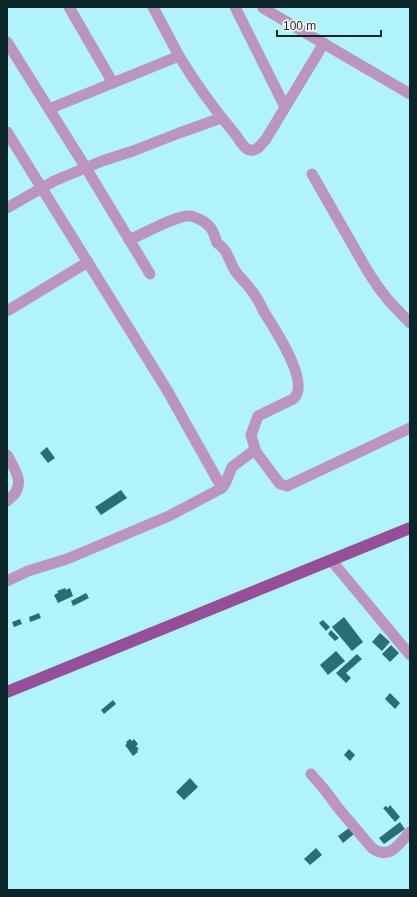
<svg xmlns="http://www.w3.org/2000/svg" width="417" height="897" viewBox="0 0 417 897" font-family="Helvetica,sans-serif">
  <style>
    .building { fill: #2b6d74 }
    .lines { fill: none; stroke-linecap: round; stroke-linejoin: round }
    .minor { stroke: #bc95be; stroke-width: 11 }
    .major { stroke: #954f99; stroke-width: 12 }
  </style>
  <rect width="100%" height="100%" fill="#b1f3fb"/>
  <!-- building -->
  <g class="building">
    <polygon points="47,447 55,458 48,463 40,453"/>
    <polygon points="121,490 127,498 101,515 95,507"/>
    <polygon points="65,588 66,590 70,588 73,596 58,603 54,595 58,593 57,591"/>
    <polygon points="86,593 89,598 73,606 71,601"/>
    <polygon points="39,613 41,618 30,622 29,617"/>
    <polygon points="344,617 363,642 352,651 332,627"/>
    <polygon points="20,619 22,624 14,627 12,622"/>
    <polygon points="323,620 330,627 326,631 319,623"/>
    <polygon points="331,630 339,638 335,641 328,634"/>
    <polygon points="380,633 390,642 382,651 372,642"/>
    <polygon points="391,645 399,653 390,662 382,654"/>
    <polygon points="336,651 345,661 328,675 320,665"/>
    <polygon points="357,654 362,659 346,673 351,678 346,683 336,673"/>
    <polygon points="390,693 400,703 395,709 385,699"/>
    <polygon points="113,700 116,704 104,714 101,710"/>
    <polygon points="130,739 132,741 134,739 138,744 136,746 139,749 137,750 138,752 133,756 125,745 127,744 126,742"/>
    <polygon points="349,749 355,755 350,761 344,755"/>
    <polygon points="190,778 198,787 184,800 176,792"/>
    <polygon points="390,805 400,817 395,822 383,808 386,806 388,808"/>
    <polygon points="400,822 405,829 384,844 379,838"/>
    <polygon points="349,828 354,834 343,843 338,836"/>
    <polygon points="316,848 322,855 310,865 304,859"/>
  </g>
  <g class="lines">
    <!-- minor -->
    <g class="minor">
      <polyline points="69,7 113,83"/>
      <polyline points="153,7 179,56"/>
      <polyline points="235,7 285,107"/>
      <polyline points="263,8 410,94"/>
      <polyline points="7,42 86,168 150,274"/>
      <path d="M49,109L179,56C196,84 214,109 235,134C239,139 243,148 249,150C257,152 262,144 266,139L324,43"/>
      <polyline points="7,132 167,390 222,488"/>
      <polyline points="312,174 367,270 378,287 389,301 410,323"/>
      <polyline points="7,208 54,181 102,161 133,151 179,133 221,118"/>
      <path d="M129,240C143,234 176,215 190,216C193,216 196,218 199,219C211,225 213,230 217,243C229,250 228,261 236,272C242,280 249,286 254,294C258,299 261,306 264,312C274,328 312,384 293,399L258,416L251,435L256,452"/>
      <polyline points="7,311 88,262"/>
      <path d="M7,455C17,472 27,487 7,501"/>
      <polyline points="331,560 410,655"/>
      <polyline points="7,581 28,571 67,559 169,516 222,488 226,482 232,467 253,451 256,452 280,484 287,486 410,428"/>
      <path d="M311,774L324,789L339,809L372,848C389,861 399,844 410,832"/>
    </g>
    <!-- major -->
    <polyline class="major" points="7,692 410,528"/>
  </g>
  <!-- border -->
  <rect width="417" height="897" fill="none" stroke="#0a2629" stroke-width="16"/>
  <!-- scale -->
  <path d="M277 30v6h104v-6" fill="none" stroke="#0a2629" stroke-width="2"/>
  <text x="283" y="30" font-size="12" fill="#0a2629" stroke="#ffffff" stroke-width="3" paint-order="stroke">100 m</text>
</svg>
